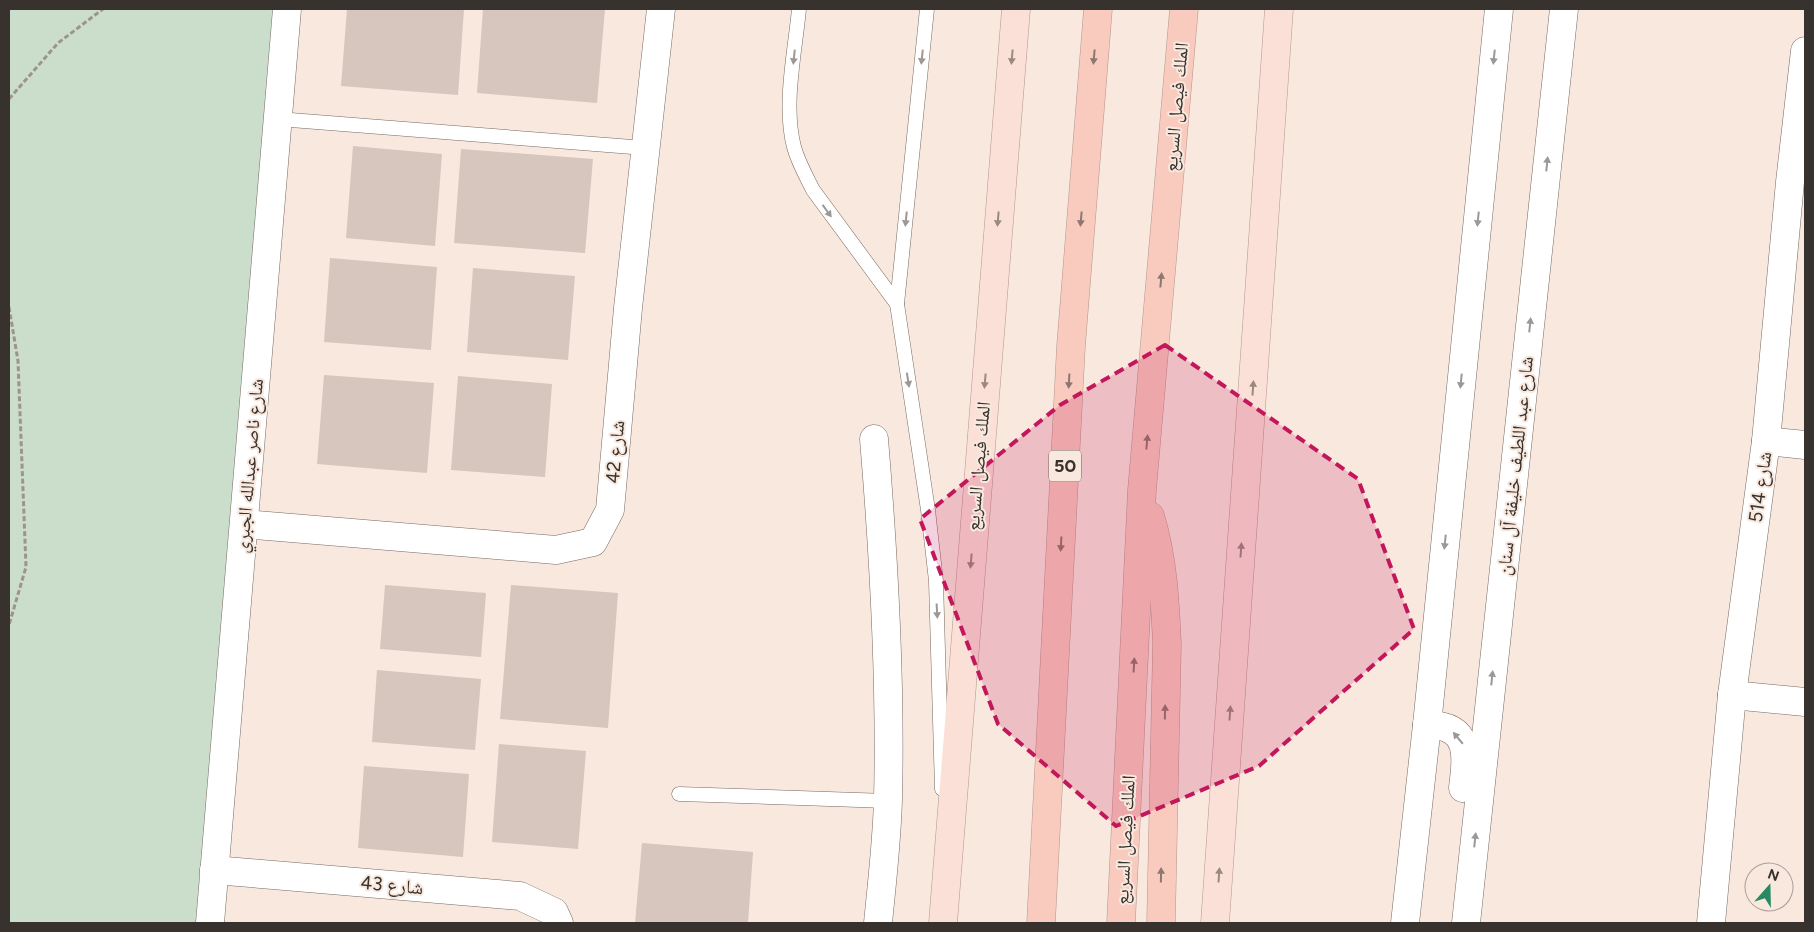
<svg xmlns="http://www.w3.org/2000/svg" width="1814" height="932" viewBox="0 0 1814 932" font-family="Figtree,'Noto Naskh Arabic',sans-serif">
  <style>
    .green { fill: #cbdecb }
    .building { fill: #d6c6bd }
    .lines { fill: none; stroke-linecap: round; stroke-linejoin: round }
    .service-casing { stroke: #786961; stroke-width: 15 }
    .minor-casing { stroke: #786961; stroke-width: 29 }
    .tertiary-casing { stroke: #786961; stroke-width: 29 }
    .primary-casing { stroke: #b5958c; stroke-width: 29 }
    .motorway-casing { stroke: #b5958c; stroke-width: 29 }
    .path { stroke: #9f948d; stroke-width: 3; stroke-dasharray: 5 2.5; stroke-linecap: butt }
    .service { stroke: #fff; stroke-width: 14 }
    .minor { stroke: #fff; stroke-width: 28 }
    .tertiary { stroke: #fff; stroke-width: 28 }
    .primary { stroke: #fbe0d8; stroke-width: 28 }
    .motorway { stroke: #f8cbbe; stroke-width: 28 }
    .oneway { fill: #9c9896 }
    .oneway2 { fill: #9a8983 }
    .oneway3 { fill: #8e776f }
    .marked { fill: #c2185b; fill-opacity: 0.2; stroke: #c2185b; stroke-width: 4; stroke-dasharray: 10 6; stroke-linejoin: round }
    .labels { text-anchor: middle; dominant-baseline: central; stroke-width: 4; stroke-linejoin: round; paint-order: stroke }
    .shield { fill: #f8e8de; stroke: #726963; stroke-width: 1 }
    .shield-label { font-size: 18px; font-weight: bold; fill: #38322e }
    .street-label { font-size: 19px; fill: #38322e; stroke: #f8e8de }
  </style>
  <rect width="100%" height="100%" fill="#f8e8de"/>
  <!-- green -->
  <polygon class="green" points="9,9 287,9 209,923 9,923"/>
  <!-- building -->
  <g class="building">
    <polygon points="347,9 464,9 458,95 341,86"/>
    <polygon points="483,9 605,9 597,103 477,93"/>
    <polygon points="353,146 442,154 435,246 346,238"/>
    <polygon points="461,149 593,159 585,253 454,243"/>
    <polygon points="330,258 437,267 431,350 324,342"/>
    <polygon points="473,268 575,276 568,360 467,352"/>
    <polygon points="324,375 434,383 427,473 317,464"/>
    <polygon points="458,376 552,384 545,477 451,470"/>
    <polygon points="385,585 486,593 481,657 380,649"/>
    <polygon points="511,585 618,593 608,728 500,719"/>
    <polygon points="377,670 481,679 475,750 372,742"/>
    <polygon points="499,744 586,751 578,849 492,842"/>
    <polygon points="364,766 469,774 463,857 358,848"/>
    <polygon points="642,843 753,852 748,923 635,923"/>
  </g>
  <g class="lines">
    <!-- service casing -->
    <g class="service-casing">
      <g id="service">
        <path d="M799,9C795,52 783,105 794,147C798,162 806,176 813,190L897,304"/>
        <polyline points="927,9 897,304 928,510 936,581 942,789"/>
        <polyline points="278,119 645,148"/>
        <polyline points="679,794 888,801"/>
      </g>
    </g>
    <!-- minor casing -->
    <g class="minor-casing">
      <g id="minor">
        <path d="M874,439C884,559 891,679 888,799C887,840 882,882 878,923"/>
        <polyline points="1766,441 1805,445"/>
        <polyline points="244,524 556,550 593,542 610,510 628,308 661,9"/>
        <polyline points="1732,695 1805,702"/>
        <polyline points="214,870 520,896 554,912 559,923"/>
        <polyline points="1711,923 1732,695 1766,441 1790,182 1805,51"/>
      </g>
    </g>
    <!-- tertiary casing -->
    <g class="tertiary-casing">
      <g id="tertiary">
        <path d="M1427,725C1471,725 1467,755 1463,788"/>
        <polyline points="210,923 287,9"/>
        <polyline points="1405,923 1427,725 1499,9"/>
        <polyline points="1466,923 1564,9"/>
      </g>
    </g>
    <!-- primary casing -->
    <g class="primary-casing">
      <g id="primary">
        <polyline points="943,923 1016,9"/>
        <polyline points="1215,923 1279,9"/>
      </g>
    </g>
    <!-- motorway casing -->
    <g class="motorway-casing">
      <g id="motorway">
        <path d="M1150,516C1163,558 1165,601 1167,644L1161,923"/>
        <polyline points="1041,923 1071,346 1098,9"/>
        <polyline points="1121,923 1142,490 1184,9"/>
      </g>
    </g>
    <!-- path -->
    <g class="path">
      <polyline points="9,99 58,43 103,9"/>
      <polyline points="9,307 18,361 26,567 9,625"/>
    </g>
    <!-- service -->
    <use href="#service" class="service"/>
    <!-- minor -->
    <use href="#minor" class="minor"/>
    <!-- tertiary -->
    <use href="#tertiary" class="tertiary"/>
    <!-- primary -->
    <use href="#primary" class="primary"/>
    <!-- motorway -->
    <use href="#motorway" class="motorway"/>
  </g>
  <!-- one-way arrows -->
  <defs><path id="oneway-solid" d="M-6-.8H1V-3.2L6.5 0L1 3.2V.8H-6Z" transform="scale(1.25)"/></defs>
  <g class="oneway">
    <use href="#oneway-solid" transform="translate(794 57) rotate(96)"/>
    <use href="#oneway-solid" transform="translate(922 57) rotate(96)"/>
    <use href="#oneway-solid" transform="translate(1494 57) rotate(96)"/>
    <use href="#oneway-solid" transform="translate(1547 164) rotate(-84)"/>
    <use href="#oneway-solid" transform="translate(827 211) rotate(54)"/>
    <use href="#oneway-solid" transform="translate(906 219) rotate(96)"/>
    <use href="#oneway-solid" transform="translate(1478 219) rotate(96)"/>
    <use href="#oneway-solid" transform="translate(1530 325) rotate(-84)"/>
    <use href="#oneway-solid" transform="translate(908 380) rotate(81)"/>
    <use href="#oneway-solid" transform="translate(1461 381) rotate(96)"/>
    <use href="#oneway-solid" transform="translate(1445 542) rotate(96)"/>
    <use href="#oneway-solid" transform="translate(937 611) rotate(87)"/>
    <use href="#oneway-solid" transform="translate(1492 678) rotate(-84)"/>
    <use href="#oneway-solid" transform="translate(1458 738) rotate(-130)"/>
    <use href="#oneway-solid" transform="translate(1475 840) rotate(-84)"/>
  </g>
  <g class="oneway2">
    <use href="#oneway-solid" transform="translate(1012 57) rotate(95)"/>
    <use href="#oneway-solid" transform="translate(998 219) rotate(95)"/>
    <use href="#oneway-solid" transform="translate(985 381) rotate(95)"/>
    <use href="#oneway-solid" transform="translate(1253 388) rotate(-86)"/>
    <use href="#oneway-solid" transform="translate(1241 550) rotate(-86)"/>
    <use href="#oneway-solid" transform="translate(971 561) rotate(95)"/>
    <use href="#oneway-solid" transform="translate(1230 713) rotate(-86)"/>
    <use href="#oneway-solid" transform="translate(1219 875) rotate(-86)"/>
  </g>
  <g class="oneway3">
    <use href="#oneway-solid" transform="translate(1094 57) rotate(95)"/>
    <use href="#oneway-solid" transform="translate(1081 219) rotate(95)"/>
    <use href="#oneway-solid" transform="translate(1161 280) rotate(-85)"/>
    <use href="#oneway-solid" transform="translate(1069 381) rotate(93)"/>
    <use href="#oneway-solid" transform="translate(1147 442) rotate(-85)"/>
    <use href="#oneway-solid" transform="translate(1061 544) rotate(93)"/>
    <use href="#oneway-solid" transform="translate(1134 665) rotate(-87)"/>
    <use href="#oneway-solid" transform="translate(1165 712) rotate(-89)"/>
    <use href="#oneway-solid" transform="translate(1161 875) rotate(-89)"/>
  </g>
  <!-- marked area -->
  <path class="marked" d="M1165,345L1358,479L1414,629L1259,766L1116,826L998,724L920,519L1060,405Z"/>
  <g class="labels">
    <!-- shield labels -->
    <rect class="shield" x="1049" y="450.5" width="32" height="31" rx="4"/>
    <g class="shield-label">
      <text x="1065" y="466">50</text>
    </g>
    <!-- street labels -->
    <g class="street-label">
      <text transform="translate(1176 107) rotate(-85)">الملك فيصل السريع</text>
      <text transform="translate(615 452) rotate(-85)">شارع 42</text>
      <text transform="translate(249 466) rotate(-85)">شارع ناصر عبدالله الجبري</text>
      <text transform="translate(978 466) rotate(-85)">الملك فيصل السريع</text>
      <text transform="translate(1515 466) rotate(-84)">شارع عبد اللطيف خليفة آل سنان</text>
      <text transform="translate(1760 487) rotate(-82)">شارع 514</text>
      <text transform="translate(1125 840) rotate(-87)">الملك فيصل السريع</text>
      <text transform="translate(392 885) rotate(5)">شارع 43</text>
    </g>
  </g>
  <!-- border -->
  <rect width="1814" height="932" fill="none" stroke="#38322e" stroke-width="20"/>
  <!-- north arrow -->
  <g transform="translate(1769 887) rotate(20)"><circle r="24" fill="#f8e8de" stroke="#ab9f98"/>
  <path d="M0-4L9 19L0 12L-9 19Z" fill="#288962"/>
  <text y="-8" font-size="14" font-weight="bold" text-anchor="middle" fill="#38322e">N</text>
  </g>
</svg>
